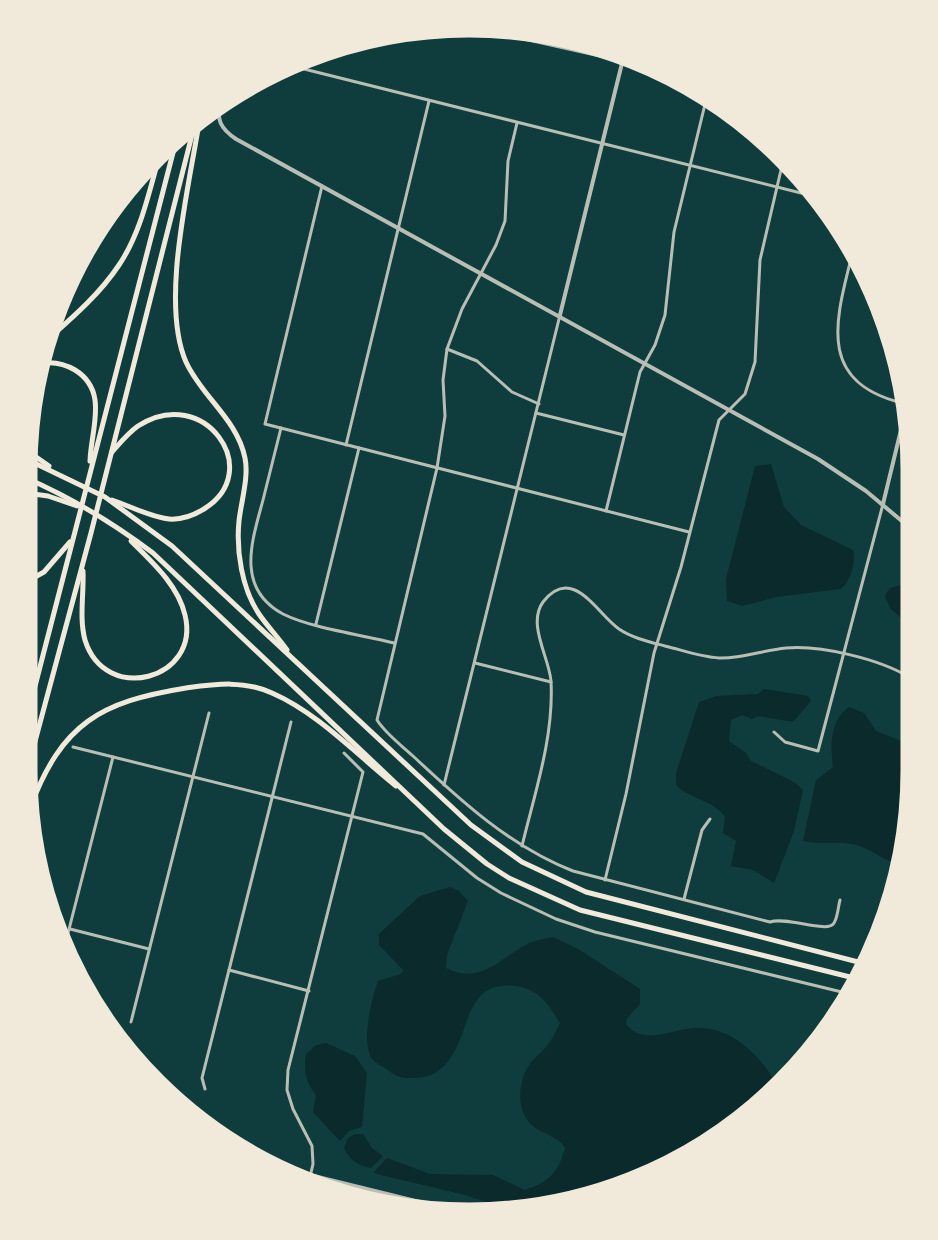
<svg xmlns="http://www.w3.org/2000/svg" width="938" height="1240" viewBox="0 0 938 1240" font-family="Mulish,sans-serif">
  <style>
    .water { fill: #0a2a2b }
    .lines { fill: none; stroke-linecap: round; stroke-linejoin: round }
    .minor { stroke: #b8beb3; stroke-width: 3 }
    .tertiary { stroke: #b8beb3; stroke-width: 4 }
    .motorway { stroke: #f1e9da; stroke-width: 5 }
    .rim { fill: none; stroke: #f1e9da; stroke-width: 3 }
  </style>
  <rect width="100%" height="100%" fill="#0f3d3e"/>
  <!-- water -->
  <g class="water">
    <path d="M771,464L784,507L801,525L853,550C856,563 851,580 841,589L776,597L742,606L727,601L726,579L755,466Z"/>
    <path d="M906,585L909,586V625L891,609L885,597C888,586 895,586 906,585Z"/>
    <path d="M764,689L808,696L811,701L793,722L758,716L752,719L742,715L731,720L729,741L746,753L751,761L794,782L803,790L794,831L774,883L753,870L731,866L736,841L723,833L725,817C712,799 691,800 676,785V773L699,702L716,696L758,694Z"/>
    <path d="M849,707L864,713L876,731L909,744V829L900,863C885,862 874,851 860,846C841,840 822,845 803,841L816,780L833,767C830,745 830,720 849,707Z"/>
    <path d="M450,887L459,891L468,901L447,955L446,968C481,985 497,960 526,945C534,940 544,939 553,937L578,949L640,989V1004L627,1018L626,1024C644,1047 673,1028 697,1028C720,1027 739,1039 754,1054C764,1064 773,1076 777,1089L716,1140L612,1191L513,1211L465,1195L377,1174L374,1172L387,1158L430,1174L493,1175L525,1190C550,1181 558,1173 565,1148C558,1135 537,1133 528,1121C516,1106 519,1078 530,1064C534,1058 541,1053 546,1047C552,1040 556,1031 560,1023C549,1005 539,989 516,986C457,979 475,1045 437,1072C427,1078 417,1078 406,1078C398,1078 392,1073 386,1069C382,1066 377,1064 374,1061C359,1046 372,998 378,981L401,974L403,970L379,945V934L420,896Z"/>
    <path d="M326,1043L355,1056L367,1073L362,1127L349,1131L340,1141L313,1112L316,1095C306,1083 303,1070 306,1054L316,1045Z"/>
    <path d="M355,1134H363L372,1148L383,1156L371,1168C358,1166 349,1159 344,1148L348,1138Z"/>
  </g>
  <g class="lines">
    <!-- minor -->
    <g class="minor">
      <polyline points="466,26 622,61"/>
      <polyline points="288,65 817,197"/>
      <path d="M517,123L508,161L505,221L496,245L462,309L447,349L443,380L445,416L437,468L377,720C386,734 401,745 413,756C461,801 511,847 573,871L770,922C786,916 828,934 834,923C838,917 838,907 840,900"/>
      <polyline points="322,186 265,424 689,532"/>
      <path d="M853,251C836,319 814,384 907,404"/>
      <polyline points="447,349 477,361 512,392 539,404"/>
      <polyline points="536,413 624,435"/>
      <path d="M281,428C275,452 269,476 263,500C252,541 235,588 283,614C311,628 362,635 394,643"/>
      <polyline points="346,445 429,101"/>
      <polyline points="606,511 640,372 655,345 665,315 674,232 707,96"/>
      <polyline points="316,624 359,448"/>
      <polyline points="475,663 551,682"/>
      <polyline points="774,732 785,742 818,751 883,504"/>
      <polyline points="73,747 423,834 477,878 501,893 556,919 595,932 850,994"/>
      <polyline points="444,785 560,315"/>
      <path d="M522,846C535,792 554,737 551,681C549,657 527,624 543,602C573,564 597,614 619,629C632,638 650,642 665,646C682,650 701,657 719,658C741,659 764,650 786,648C821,645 879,659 909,677"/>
      <polyline points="605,880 626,794 654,653 681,567 719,420 745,394 755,362 760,260 784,157"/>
      <polyline points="684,899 702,830 710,819"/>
      <polyline points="70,929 149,949"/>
      <polyline points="65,945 113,757"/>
      <polyline points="229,970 309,991"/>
      <polyline points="131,1022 209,713"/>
      <polyline points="205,1089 202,1078 291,722"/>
      <polyline points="309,1181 313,1164 312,1146 293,1109 287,1090 288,1070 363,772 344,753"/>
    </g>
    <!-- tertiary -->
    <g class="tertiary">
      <path d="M220,102C216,120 221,129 236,139L818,459L866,491L909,527"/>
      <polyline points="560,315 624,55"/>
      <polyline points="883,504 907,405"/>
      <polyline points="265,1164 456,1211"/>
    </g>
    <!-- motorway -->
    <g class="motorway">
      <path d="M199,123C189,187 160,303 186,362C202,397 237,419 245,458C249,477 241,502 239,521C236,551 242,589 259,614C267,626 278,637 287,650"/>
      <path d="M45,342C72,318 99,295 119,265C140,234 148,196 158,161"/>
      <path d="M39,364C52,361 63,363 75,370C109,391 91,429 90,461"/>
      <polyline points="26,450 49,466"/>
      <path d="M112,452C120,443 128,433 138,426C204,383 266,471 204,509C194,515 181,520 169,519C150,517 130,506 112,500"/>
      <polyline points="26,459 105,497 172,546 471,825 522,862 586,892 866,964"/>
      <path d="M26,478C72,498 113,523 153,553L444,829L487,864L509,878L580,910L858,979"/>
      <polyline points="26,493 48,496 77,506"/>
      <path d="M83,571C84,594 79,618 85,640C105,705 201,680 185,615C178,585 152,562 131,541"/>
      <polyline points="26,582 44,572 70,542"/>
      <polyline points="26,721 175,145"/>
      <polyline points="26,775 91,533 194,127"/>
      <path d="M30,808C62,723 100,702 186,688C216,684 244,680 272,693C318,713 357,755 396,786"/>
    </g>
  </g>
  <!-- crop -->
  <path d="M0 0H938V1240H0ZM469 36H469A433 433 0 0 1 902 469V771A433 433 0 0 1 469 1204H469A433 433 0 0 1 36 771V469A433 433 0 0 1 469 36Z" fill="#f1e9da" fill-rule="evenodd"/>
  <path class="rim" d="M469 36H469A433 433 0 0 1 902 469V771A433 433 0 0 1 469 1204H469A433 433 0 0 1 36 771V469A433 433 0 0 1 469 36Z"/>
</svg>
